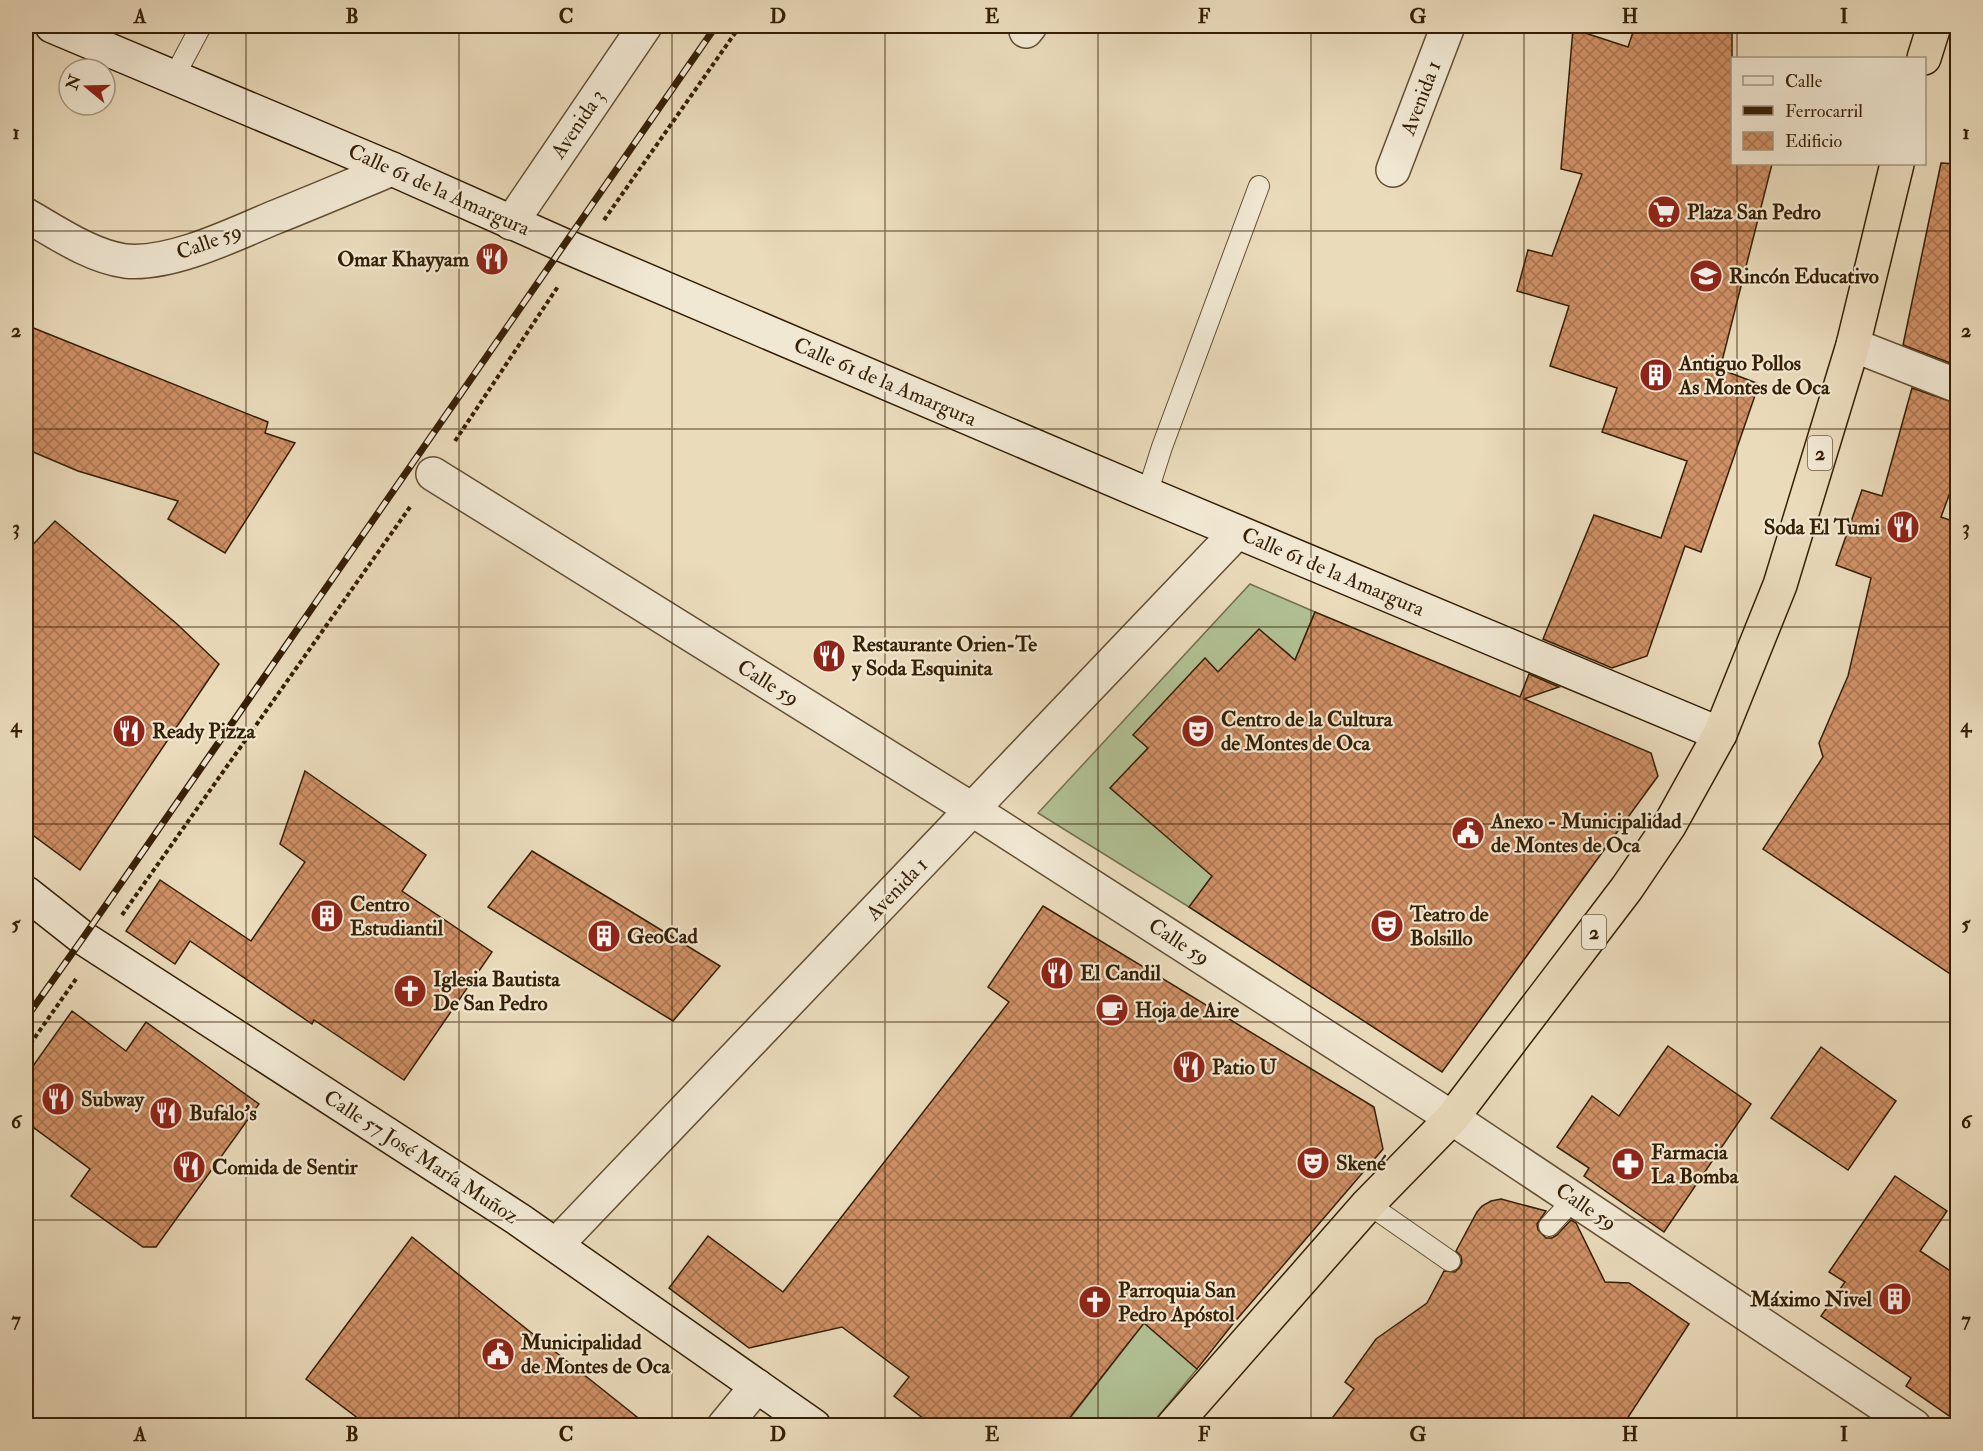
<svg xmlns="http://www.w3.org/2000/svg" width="1983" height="1451" viewBox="0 0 1983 1451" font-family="'IM FELL Double Pica',serif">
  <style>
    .garden { fill: #b1c194; stroke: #73704c; stroke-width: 1.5; fill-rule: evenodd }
    .building { fill: url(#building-cross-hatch); stroke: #351f04; stroke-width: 1.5 }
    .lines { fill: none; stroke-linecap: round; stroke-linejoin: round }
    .lane-casing { stroke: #624e32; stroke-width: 22 }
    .street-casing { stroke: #624e32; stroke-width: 36 }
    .secondary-casing { stroke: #351f04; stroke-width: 36 }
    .highway-casing { stroke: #351f04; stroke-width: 36 }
    .path { stroke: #351f04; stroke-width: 4; stroke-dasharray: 4.5 3; stroke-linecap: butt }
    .lane { stroke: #f1e8d3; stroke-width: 20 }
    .street { stroke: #f1e8d3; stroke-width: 33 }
    .secondary { stroke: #f1e8d3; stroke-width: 33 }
    .highway { stroke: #eadbbb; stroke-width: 33 }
    .rail-casing { stroke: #351f04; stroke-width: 7 }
    .rail { stroke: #f1e8d3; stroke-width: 4.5; stroke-dasharray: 14; stroke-linecap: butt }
    .grid { fill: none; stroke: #351f04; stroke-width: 1.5; stroke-opacity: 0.55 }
    .labels { text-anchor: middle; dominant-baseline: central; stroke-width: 4.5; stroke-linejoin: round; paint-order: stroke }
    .shield { fill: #f1e8d3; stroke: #6d5b42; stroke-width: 1.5 }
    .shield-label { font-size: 20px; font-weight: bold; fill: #351f04 }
    .street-label { font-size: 21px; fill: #351f04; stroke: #f1e8d3 }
    .poi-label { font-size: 21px; font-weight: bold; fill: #351f04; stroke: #f1e8d3; text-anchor: start }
    .neatline { fill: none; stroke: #351f04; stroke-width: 2 }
    .grid-label { font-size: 20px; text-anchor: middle; font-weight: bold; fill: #351f04 }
  </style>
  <defs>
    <pattern id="building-cross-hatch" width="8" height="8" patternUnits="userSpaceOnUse" patternTransform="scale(1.5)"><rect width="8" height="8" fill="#cf9065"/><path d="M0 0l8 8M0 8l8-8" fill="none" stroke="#a97551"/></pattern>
  </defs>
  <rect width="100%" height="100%" fill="#eadbbb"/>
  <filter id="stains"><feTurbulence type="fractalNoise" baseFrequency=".00333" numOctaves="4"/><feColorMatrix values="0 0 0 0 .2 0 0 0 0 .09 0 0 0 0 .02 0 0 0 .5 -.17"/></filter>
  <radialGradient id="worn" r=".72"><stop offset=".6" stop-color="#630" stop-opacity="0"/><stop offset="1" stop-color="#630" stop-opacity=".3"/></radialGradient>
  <!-- garden -->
  <g class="garden">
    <path d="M1250,584L1315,612L1290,672L1281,785L1189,907L1038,813ZM1259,630L1290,655L1288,663L1111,788L1148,748L1134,735L1205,658L1218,672Z"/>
    <polygon points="1144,1323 1197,1369 1151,1425 1064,1426"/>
  </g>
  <!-- building -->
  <g class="building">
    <polygon points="1635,26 1732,26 1732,164 1772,164 1720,369 1759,384 1701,552 1685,546 1647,656 1612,668 1543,639 1594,515 1661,538 1687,461 1602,432 1617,388 1550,366 1569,306 1517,291 1528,250 1552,256 1582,174 1561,169 1573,29 1628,47"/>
    <polygon points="1941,163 1958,164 1958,366 1903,345"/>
    <polygon points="26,325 268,422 265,433 295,443 225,553 168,519 178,501 78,471 26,449"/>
    <polygon points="1912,388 1958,404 1958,471 1941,517 1958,523 1958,979 1763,849 1823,757 1819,743 1848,676 1871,578 1836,565 1862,490 1882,496"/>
    <polygon points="55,521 177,624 219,664 80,870 26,830 26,552"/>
    <polygon points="1315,612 1520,697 1529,674 1559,687 1524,699 1651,753 1658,776 1442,1072 1189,907 1212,876 1110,788 1148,748 1133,735 1205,658 1218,672 1259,629 1295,660"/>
    <polygon points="305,771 426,855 402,891 492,952 404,1080 314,1020 312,1024 190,941 175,964 126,931 160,880 251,941 305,862 280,844"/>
    <polygon points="532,851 720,966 673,1021 488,907"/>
    <polygon points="1043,906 1374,1107 1383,1149 1232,1325 1197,1369 1144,1323 1064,1425 932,1425 894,1396 909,1377 842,1327 749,1348 669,1288 708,1236 783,1292 1009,1002 988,987"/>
    <polygon points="72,1011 126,1051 146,1022 259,1104 156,1247 143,1247 71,1196 90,1169 26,1122 26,1076"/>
    <polygon points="1668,1046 1751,1104 1664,1232 1584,1176 1589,1168 1557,1147 1592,1096 1619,1116"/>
    <polygon points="1821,1047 1896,1101 1848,1170 1771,1118"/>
    <polygon points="1895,1176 1947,1211 1920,1251 1958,1276 1958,1422 1906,1386 1911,1378 1821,1316 1845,1282 1829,1272"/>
    <polygon points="1501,1199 1546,1211 1537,1224 1538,1230 1546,1238 1552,1238 1557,1235 1571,1220 1576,1223 1605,1282 1629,1283 1689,1324 1623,1425 1327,1425 1354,1389 1345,1382 1376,1339 1427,1303 1444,1271 1455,1272 1459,1268 1462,1263 1461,1256 1456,1251 1477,1212 1482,1206 1491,1201"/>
    <polygon points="412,1237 484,1295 647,1425 367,1425 306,1379"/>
  </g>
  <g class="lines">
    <!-- lane casing -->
    <g class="lane-casing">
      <g id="lane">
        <polyline points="174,77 201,26"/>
        <polyline points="1147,494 1162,447 1259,186"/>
        <polyline points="1368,1204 1450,1261"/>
        <polyline points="1549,1226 1574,1199"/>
      </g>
    </g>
    <!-- street casing -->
    <g class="street-casing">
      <g id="street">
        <polyline points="1026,31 1030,26"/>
        <polyline points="1393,170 1448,26"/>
        <path d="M26,215C56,232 90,256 125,261C169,266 233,235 273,218C313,202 353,185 392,169"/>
        <polyline points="511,223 645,26"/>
        <polyline points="1853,345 1958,386"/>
        <polyline points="433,474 973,810 1452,1118 1914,1426"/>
        <polyline points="556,1245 1237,532"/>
        <polyline points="724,1426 757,1386"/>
      </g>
    </g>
    <!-- secondary casing -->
    <g class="secondary-casing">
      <g id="secondary">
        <polyline points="52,26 392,169 563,245 1147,494 1720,734"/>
        <polyline points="26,893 83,938 518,1219 814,1426"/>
      </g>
    </g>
    <!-- highway casing -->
    <g class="highway-casing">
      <g id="highway">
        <polyline points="1924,58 1934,26"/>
        <polyline points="1173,1426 1368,1204 1452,1118 1627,888 1669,826 1720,734 1780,585 1853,345 1897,164"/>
      </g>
    </g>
    <!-- path -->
    <g class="path">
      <polyline points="604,220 740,26"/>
      <polyline points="455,441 559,285"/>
      <polyline points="122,915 410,507"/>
      <polyline points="26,1050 76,979"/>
    </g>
    <!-- lane -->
    <use href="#lane" class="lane"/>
    <!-- street -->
    <use href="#street" class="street"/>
    <!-- secondary -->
    <use href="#secondary" class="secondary"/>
    <!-- highway -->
    <use href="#highway" class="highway"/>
    <!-- rail casing -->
    <g class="rail-casing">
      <polyline id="rail" points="26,1018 83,938 716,26"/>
    </g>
    <!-- rail -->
    <use href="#rail" class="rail"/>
  </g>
  <!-- grid -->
  <path class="grid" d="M246,26V1426M459,26V1426M672,26V1426M885,26V1426M1098,26V1426M1311,26V1426M1524,26V1426M1737,26V58M1737,164V1426M26,231H1958M26,429H1958M26,627H1958M26,824H1958M26,1022H1958M26,1220H1958"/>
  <!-- icons -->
  <defs>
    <g id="supermarket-disc" transform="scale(1.725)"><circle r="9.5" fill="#8f2418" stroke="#f1e8d3"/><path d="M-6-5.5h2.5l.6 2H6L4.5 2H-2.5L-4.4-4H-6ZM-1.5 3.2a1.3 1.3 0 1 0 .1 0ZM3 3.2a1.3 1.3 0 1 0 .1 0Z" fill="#fff"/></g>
    <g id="restaurant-disc" transform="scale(1.725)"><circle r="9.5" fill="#8f2418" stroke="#f1e8d3"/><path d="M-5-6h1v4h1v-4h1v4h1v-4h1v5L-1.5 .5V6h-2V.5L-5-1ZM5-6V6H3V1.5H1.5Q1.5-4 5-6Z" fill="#fff"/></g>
    <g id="school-disc" transform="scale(1.725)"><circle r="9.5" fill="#8f2418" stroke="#f1e8d3"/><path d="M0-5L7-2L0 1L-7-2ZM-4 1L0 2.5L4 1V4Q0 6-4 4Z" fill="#fff"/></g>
    <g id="building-disc" transform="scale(1.725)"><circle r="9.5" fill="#8f2418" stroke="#f1e8d3"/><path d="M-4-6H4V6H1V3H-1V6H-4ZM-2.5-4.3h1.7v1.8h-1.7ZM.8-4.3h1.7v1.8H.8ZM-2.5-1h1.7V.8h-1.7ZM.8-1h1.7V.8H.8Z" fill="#fff"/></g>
    <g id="theatre-disc" transform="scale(1.725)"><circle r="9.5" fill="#8f2418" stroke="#f1e8d3"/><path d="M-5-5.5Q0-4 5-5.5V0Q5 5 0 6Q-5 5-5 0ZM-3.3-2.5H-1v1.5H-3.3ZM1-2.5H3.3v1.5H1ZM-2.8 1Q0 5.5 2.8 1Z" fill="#fff"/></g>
    <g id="civic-disc" transform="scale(1.725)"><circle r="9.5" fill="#8f2418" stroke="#f1e8d3"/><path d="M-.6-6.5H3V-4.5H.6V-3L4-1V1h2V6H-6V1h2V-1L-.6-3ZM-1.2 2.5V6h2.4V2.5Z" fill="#fff"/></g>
    <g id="church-disc" transform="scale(1.725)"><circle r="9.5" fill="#8f2418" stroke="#f1e8d3"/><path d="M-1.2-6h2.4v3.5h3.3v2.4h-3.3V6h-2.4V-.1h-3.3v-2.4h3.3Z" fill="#fff"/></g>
    <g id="cafe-disc" transform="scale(1.725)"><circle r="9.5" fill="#8f2418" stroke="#f1e8d3"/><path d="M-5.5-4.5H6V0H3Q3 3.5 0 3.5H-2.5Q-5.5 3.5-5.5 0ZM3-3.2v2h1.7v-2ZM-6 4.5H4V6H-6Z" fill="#fff"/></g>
    <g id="pharmacy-disc" transform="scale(1.725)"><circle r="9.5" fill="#8f2418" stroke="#f1e8d3"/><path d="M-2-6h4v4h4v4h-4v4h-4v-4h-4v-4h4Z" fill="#fff"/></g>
  </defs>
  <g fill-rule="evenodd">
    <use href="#supermarket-disc" x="1664" y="212"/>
    <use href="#restaurant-disc" x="492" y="259"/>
    <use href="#school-disc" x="1706" y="276"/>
    <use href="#building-disc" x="1656" y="375"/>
    <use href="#restaurant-disc" x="1903" y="527"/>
    <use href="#restaurant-disc" x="829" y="656"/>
    <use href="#restaurant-disc" x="129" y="731"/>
    <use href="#theatre-disc" x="1198" y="731"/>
    <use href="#civic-disc" x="1468" y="833"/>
    <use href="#building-disc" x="327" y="916"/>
    <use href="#theatre-disc" x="1387" y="926"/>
    <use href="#building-disc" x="604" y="936"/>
    <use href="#restaurant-disc" x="1057" y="973"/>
    <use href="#church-disc" x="410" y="991"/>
    <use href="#cafe-disc" x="1112" y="1010"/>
    <use href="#restaurant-disc" x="1189" y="1067"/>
    <use href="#restaurant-disc" x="58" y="1099"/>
    <use href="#restaurant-disc" x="166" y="1113"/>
    <use href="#theatre-disc" x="1313" y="1163"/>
    <use href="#pharmacy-disc" x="1628" y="1164"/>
    <use href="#restaurant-disc" x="189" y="1167"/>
    <use href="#building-disc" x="1895" y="1299"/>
    <use href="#church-disc" x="1095" y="1302"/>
    <use href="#civic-disc" x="498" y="1354"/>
  </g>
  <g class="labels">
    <!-- shield labels -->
    <g class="shield">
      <rect x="1808" y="436" width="24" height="34" rx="4.5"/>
      <rect x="1582" y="915" width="24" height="34" rx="4.5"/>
    </g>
    <g class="shield-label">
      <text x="1820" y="453">2</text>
      <text x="1594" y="932">2</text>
    </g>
    <!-- street labels -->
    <g class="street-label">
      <text transform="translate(1421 98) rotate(-69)">Avenida 1</text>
      <text transform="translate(578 124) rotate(-56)">Avenida 3</text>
      <text transform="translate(439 190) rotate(24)">Calle 61 de la Amargura</text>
      <text transform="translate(209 242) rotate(-20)">Calle 59</text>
      <text transform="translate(885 382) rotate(23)">Calle 61 de la Amargura</text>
      <text transform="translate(1333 572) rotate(23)">Calle 61 de la Amargura</text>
      <text transform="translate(768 683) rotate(32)">Calle 59</text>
      <text transform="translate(897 889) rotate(-46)">Avenida 1</text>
      <text transform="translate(1179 942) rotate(33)">Calle 59</text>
      <text transform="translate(421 1157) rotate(33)">Calle 57 José María Muñoz</text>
      <text transform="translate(1586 1207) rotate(34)">Calle 59</text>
    </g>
    <!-- poi labels -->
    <g class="poi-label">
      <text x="1687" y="212">Plaza San Pedro</text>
      <text x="469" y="259" text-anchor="end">Omar Khayyam</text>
      <text x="1729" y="276">Rincón Educativo</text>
      <text x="1679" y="363">Antiguo Pollos<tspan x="1679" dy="24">As Montes de Oca</tspan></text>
      <text x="1880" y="527" text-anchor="end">Soda El Tumi</text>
      <text x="852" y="644">Restaurante Orien-Te<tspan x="852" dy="24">y Soda Esquinita</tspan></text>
      <text x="1221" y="719">Centro de la Cultura<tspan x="1221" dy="24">de Montes de Oca</tspan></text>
      <text x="152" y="731">Ready Pizza</text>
      <text x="1491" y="821">Anexo - Municipalidad<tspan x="1491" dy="24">de Montes de Oca</tspan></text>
      <text x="350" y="904">Centro<tspan x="350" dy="24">Estudiantil</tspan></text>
      <text x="1410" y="914">Teatro de<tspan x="1410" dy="24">Bolsillo</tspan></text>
      <text x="627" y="936">GeoCad</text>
      <text x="1080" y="973">El Candil</text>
      <text x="433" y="979">Iglesia Bautista<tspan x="433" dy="24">De San Pedro</tspan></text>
      <text x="1135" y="1010">Hoja de Aire</text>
      <text x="1212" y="1067">Patio U</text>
      <text x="81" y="1099">Subway</text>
      <text x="189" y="1113">Bufalo's</text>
      <text x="1651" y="1152">Farmacia<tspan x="1651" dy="24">La Bomba</tspan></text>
      <text x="1336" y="1163">Skené</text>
      <text x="212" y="1167">Comida de Sentir</text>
      <text x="1118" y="1290">Parroquia San<tspan x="1118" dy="24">Pedro Apóstol</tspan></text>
      <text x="1872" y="1299" text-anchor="end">Máximo Nivel</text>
      <text x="521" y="1342">Municipalidad<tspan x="521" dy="24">de Montes de Oca</tspan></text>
    </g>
  </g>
  <!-- margin -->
  <rect width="1983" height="1451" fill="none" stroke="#eadbbb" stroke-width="66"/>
  <!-- legend -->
  <rect x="1731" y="57" width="195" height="108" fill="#f1e8d3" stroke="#a69880" stroke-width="1.5"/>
  <rect x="1743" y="76" width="30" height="9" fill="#f1e8d3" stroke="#a69880" stroke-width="1.5"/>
  <text x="1785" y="87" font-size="18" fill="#351f04">Calle</text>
  <rect x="1743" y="106" width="30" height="9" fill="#351f04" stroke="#a69880" stroke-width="1.5"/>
  <text x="1785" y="117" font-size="18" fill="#351f04">Ferrocarril</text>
  <rect x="1743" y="132" width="30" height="18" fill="url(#building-cross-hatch)" stroke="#a69880" stroke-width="1.5"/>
  <text x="1785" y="147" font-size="18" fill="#351f04">Edificio</text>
  <!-- north arrow -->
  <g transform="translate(87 87) rotate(289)"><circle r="28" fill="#f1e8d3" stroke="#a69880" stroke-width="1.5"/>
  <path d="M0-4.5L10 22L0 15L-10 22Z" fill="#8f2418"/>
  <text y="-9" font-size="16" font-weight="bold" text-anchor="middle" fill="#351f04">N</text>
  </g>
  <rect x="33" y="33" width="1917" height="1385" class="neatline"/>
  <g class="grid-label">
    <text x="140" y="23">A</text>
    <text x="352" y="23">B</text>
    <text x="566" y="23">C</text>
    <text x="778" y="23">D</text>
    <text x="992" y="23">E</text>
    <text x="1204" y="23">F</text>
    <text x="1418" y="23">G</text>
    <text x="1630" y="23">H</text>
    <text x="1844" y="23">I</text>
    <text x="16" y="139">1</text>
    <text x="1966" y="139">1</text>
    <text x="16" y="337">2</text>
    <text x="1966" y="337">2</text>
    <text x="16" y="534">3</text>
    <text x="1966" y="534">3</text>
    <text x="16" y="732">4</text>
    <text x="1966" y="732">4</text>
    <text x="16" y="930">5</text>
    <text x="1966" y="930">5</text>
    <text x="16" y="1128">6</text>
    <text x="1966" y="1128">6</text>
    <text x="16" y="1326">7</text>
    <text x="1966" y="1326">7</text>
    <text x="140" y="1441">A</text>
    <text x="352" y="1441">B</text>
    <text x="566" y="1441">C</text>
    <text x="778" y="1441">D</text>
    <text x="992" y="1441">E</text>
    <text x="1204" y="1441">F</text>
    <text x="1418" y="1441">G</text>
    <text x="1630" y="1441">H</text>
    <text x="1844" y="1441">I</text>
  </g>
  <rect width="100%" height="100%" filter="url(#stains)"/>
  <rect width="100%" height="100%" fill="url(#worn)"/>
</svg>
